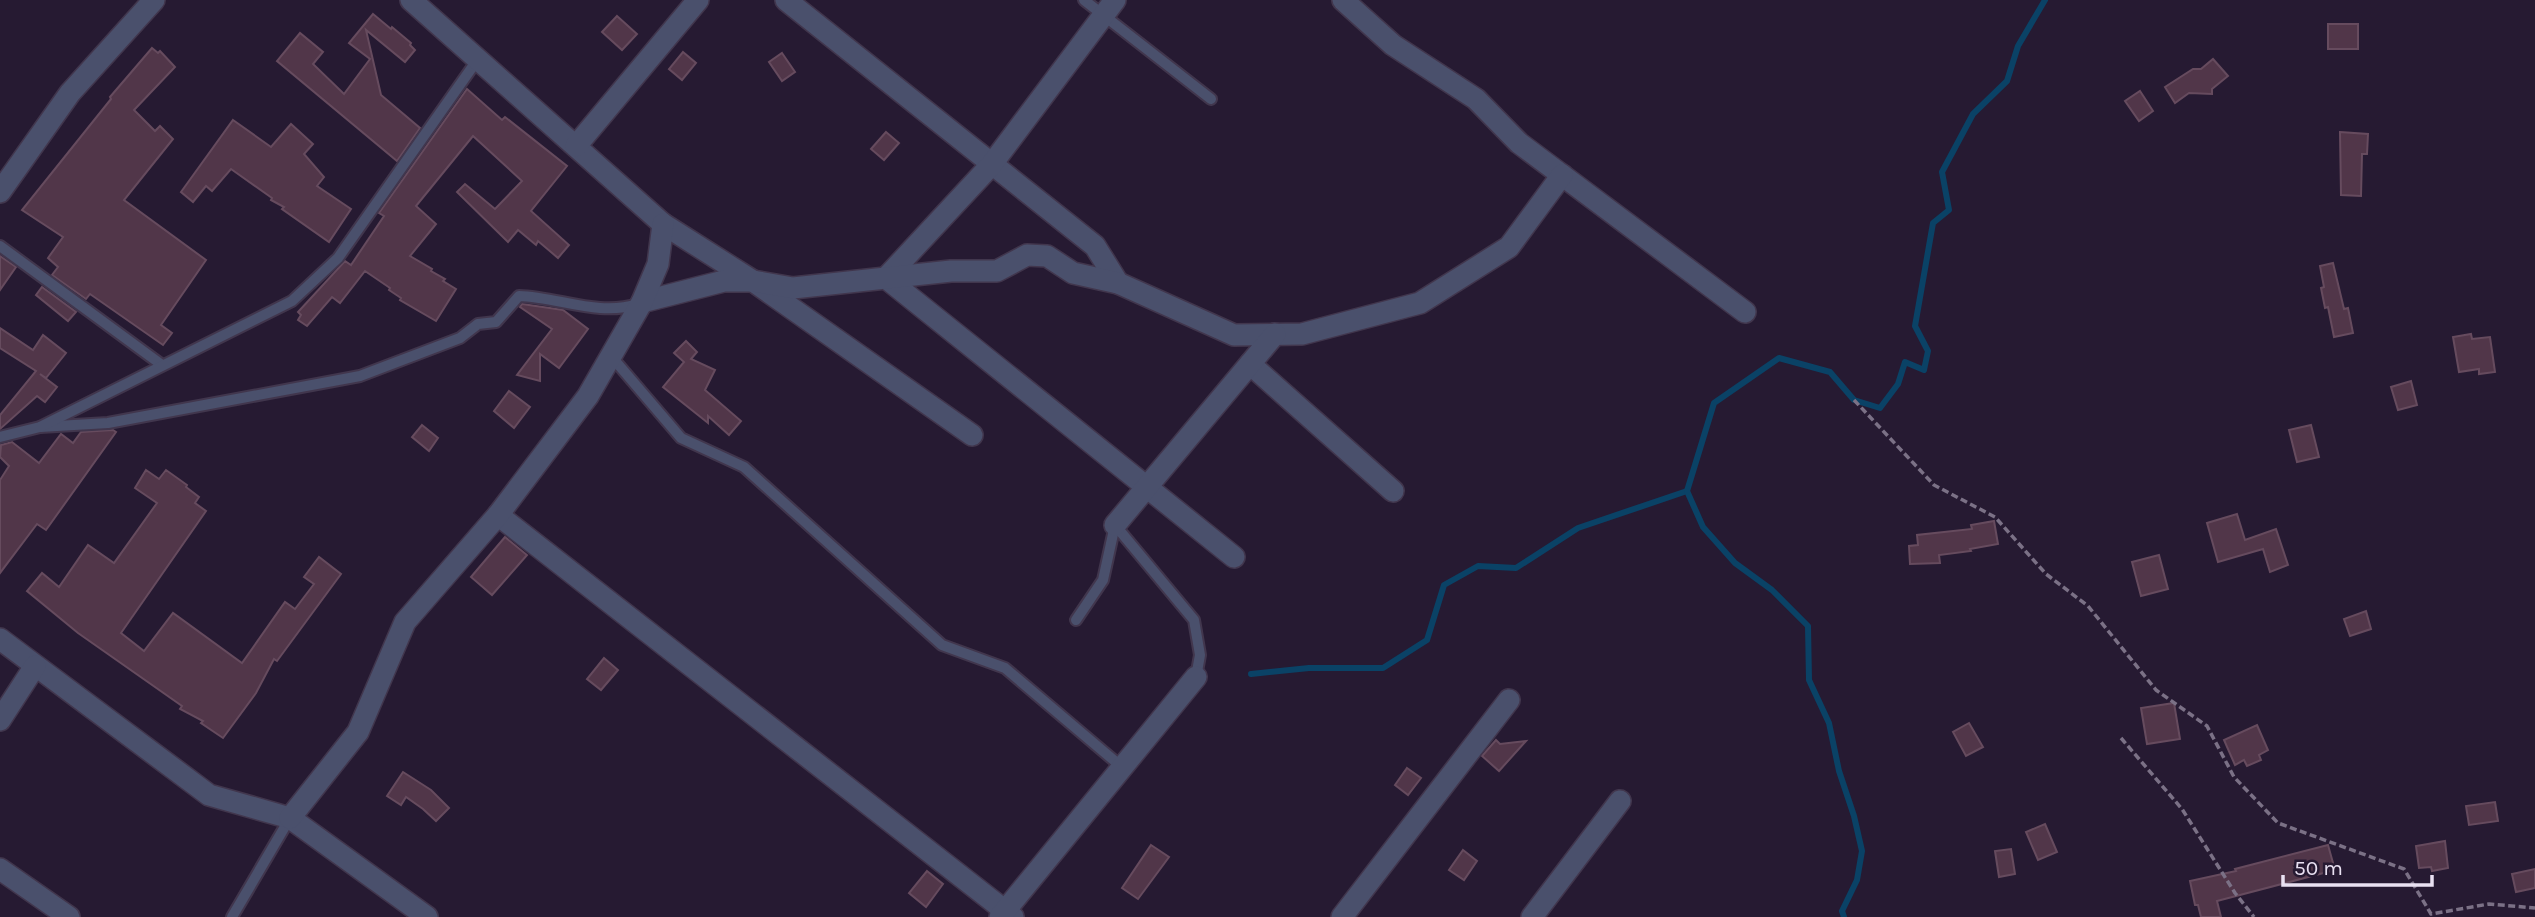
<svg xmlns="http://www.w3.org/2000/svg" width="2535" height="917" viewBox="0 0 2535 917" font-family="Karla,sans-serif">
  <style>
    .lines { fill: none; stroke-linecap: round; stroke-linejoin: round }
    .stream { stroke: #0a4266; stroke-width: 6 }
    .building { fill: #513649; stroke: #664b5e; stroke-width: 2 }
    .lane-casing { stroke: #41364d; stroke-width: 14 }
    .street-casing { stroke: #41364d; stroke-width: 24 }
    .path { stroke: #7b7186; stroke-width: 3.5; stroke-dasharray: 7 3.5; stroke-linecap: butt }
    .lane { stroke: #4a506c; stroke-width: 10 }
    .street { stroke: #4a506c; stroke-width: 21 }
  </style>
  <rect width="100%" height="100%" fill="#261a32"/>
  <g class="lines">
    <!-- stream -->
    <g class="stream">
      <polyline points="1251,674 1309,668 1383,668 1427,640 1444,585 1478,566 1516,568 1578,528 1687,491"/>
      <polyline points="1844,917 1842,911 1857,880 1862,851 1854,816 1839,771 1829,723 1809,680 1808,626 1772,590 1735,563 1703,527 1687,491 1714,403 1779,358 1830,372 1854,400 1880,408 1898,384 1905,362 1924,370 1928,351 1915,326 1933,223 1949,210 1942,172 1973,114 2007,81 2018,46 2045,0"/>
    </g>
  </g>
  <!-- building -->
  <g class="building">
    <polygon points="373,14 391,29 392,27 411,43 410,45 415,50 405,62 366,30 381,95 420,128 397,161 277,61 300,33 323,52 313,64 344,94 370,59 349,43"/>
    <polygon points="617,16 637,34 622,50 602,32"/>
    <rect x="2328" y="24" width="30" height="25"/>
    <polygon points="152,48 158,53 160,51 175,67 134,110 155,131 160,126 173,139 124,200 206,260 161,325 172,333 163,345 90,294 86,299 52,275 58,267 48,258 63,237 22,210 111,99 110,97"/>
    <polygon points="683,52 696,63 682,80 669,69"/>
    <polygon points="782,53 795,72 782,81 769,62"/>
    <polygon points="2213,59 2228,76 2212,89 2212,94 2189,93 2175,103 2165,87 2193,69 2201,69"/>
    <polygon points="467,89 502,120 505,117 567,166 531,211 569,245 558,258 538,241 536,245 518,230 508,242 457,192 465,184 495,209 522,181 473,136 416,206 436,224 410,256 432,269 431,271 445,279 443,281 456,289 436,321 400,300 401,298 389,290 390,288 365,271 340,303 332,297 307,326 298,320 301,315 298,312 345,261 351,265 384,216 379,213"/>
    <polygon points="2140,91 2153,111 2139,121 2125,101"/>
    <polygon points="233,120 271,147 291,124 313,144 304,154 324,177 317,186 351,209 329,242 282,209 284,207 271,200 272,198 231,169 212,191 206,186 193,202 181,192"/>
    <polygon points="886,132 899,143 884,160 871,149"/>
    <polygon points="2340,132 2368,134 2367,154 2362,154 2361,196 2341,195"/>
    <polygon points="0,256 16,267 0,290"/>
    <polygon points="2333,263 2344,309 2348,308 2353,333 2334,337 2328,307 2325,308 2321,288 2324,287 2320,266"/>
    <polygon points="42,287 76,312 68,321 36,295"/>
    <polygon points="522,304 563,310 588,329 559,368 540,354 540,381 517,375 552,329 520,307"/>
    <polygon points="0,328 33,350 43,335 66,353 46,378 40,374 57,387 45,402 37,396 0,429 0,415 36,371 0,348"/>
    <polygon points="2471,334 2472,339 2490,337 2495,372 2479,374 2479,369 2459,372 2453,337"/>
    <polygon points="686,341 697,352 691,359 715,370 705,390 741,421 729,435 708,416 708,423 663,387 684,362 674,353"/>
    <polygon points="2411,381 2417,405 2398,410 2391,387"/>
    <polygon points="509,391 530,407 514,428 494,411"/>
    <polygon points="422,425 438,438 429,451 412,437"/>
    <polygon points="2311,425 2319,457 2297,462 2289,430"/>
    <polygon points="113,430 116,432 46,530 37,524 0,573 0,480 9,466 0,457 1,445 12,442 39,463 61,434 73,443 81,432"/>
    <polygon points="146,470 159,479 166,470 187,485 186,487 199,497 195,503 206,511 121,633 144,651 173,613 242,663 285,602 295,609 314,584 304,577 319,557 341,574 277,661 274,659 256,693 223,738 201,723 203,721 180,709 182,706 78,633 27,591 42,573 59,587 88,545 114,563 157,503 135,488"/>
    <polygon points="2237,514 2245,540 2276,529 2288,565 2270,572 2263,549 2218,562 2207,523"/>
    <polygon points="1994,521 1998,544 1970,549 1971,551 1939,555 1940,563 1910,564 1909,546 1918,545 1917,535 1972,529 1971,525"/>
    <polygon points="505,537 527,555 492,595 471,577"/>
    <polygon points="2159,555 2168,589 2141,596 2132,562"/>
    <polygon points="2366,611 2371,629 2350,636 2344,619"/>
    <polygon points="604,658 618,670 601,690 587,679"/>
    <polygon points="2174,703 2180,739 2147,744 2141,708"/>
    <polygon points="1969,723 1983,747 1966,756 1953,732"/>
    <polygon points="2257,725 2268,750 2259,755 2261,760 2247,766 2244,760 2235,765 2224,740"/>
    <polygon points="1496,740 1500,744 1526,741 1499,771 1482,756"/>
    <polygon points="1407,768 1421,778 1408,795 1395,785"/>
    <polygon points="403,772 431,790 449,808 436,821 423,809 406,797 401,805 387,796"/>
    <polygon points="2495,802 2498,821 2469,825 2466,806"/>
    <polygon points="2045,824 2057,852 2038,860 2026,832"/>
    <polygon points="2445,841 2448,868 2432,871 2431,867 2419,868 2416,846"/>
    <polygon points="1151,845 1169,857 1138,899 1122,888"/>
    <polygon points="2328,845 2335,870 2217,901 2221,917 2201,917 2198,905 2195,905 2190,881 2236,871 2235,869"/>
    <polygon points="2011,849 2015,874 1999,877 1995,851"/>
    <polygon points="1463,850 1477,861 1464,880 1449,870"/>
    <polygon points="2535,869 2535,888 2516,892 2512,874"/>
    <polygon points="927,871 943,884 926,907 909,893"/>
  </g>
  <g class="lines">
    <!-- lane casing -->
    <g class="lane-casing">
      <g id="lane">
        <polyline points="1084,0 1211,99"/>
        <polyline points="0,246 162,365"/>
        <polyline points="611,356 681,438 744,467 942,645 1005,668 1123,768"/>
        <path d="M40,427L108,423L360,376L460,338L478,324L496,322L519,296C559,297 598,317 638,304"/>
        <polyline points="0,437 40,427 292,301 338,258 478,59"/>
        <polyline points="1115,525 1194,620 1200,655 1196,677"/>
        <polyline points="1076,620 1103,580 1115,525"/>
        <polyline points="232,917 290,818"/>
      </g>
    </g>
    <!-- street casing -->
    <g class="street-casing">
      <g id="street">
        <polyline points="411,0 663,224 753,281 972,435"/>
        <polyline points="786,0 1095,246 1118,283"/>
        <polyline points="1115,0 992,164 886,278 1234,557"/>
        <polyline points="1343,0 1393,45 1476,99 1519,143 1745,312"/>
        <polyline points="576,146 698,0"/>
        <polyline points="0,192 70,93 154,0"/>
        <polyline points="642,302 724,281 753,281 793,288 951,271 997,271 1027,255 1047,256 1073,273 1118,283 1234,335 1302,334 1420,303 1509,247 1562,175"/>
        <polyline points="1250,364 1393,491"/>
        <polyline points="498,515 1013,917"/>
        <polyline points="1115,525 1275,334"/>
        <polyline points="0,639 209,795 290,818 427,917"/>
        <polyline points="0,720 35,666"/>
        <polyline points="290,818 358,732 405,622 498,515 588,396 642,302 658,264 663,224"/>
        <polyline points="0,869 69,917"/>
        <polyline points="1000,917 1196,677"/>
        <polyline points="1342,917 1509,700"/>
        <polyline points="1532,917 1620,801"/>
      </g>
    </g>
    <!-- path -->
    <g class="path">
      <polyline points="1854,400 1934,485 1995,517 2046,574 2088,606 2156,690 2207,726 2234,777 2278,823 2404,869 2431,914 2489,904 2535,908"/>
      <polyline points="2121,738 2182,809 2235,893 2254,917"/>
    </g>
    <!-- lane -->
    <use href="#lane" class="lane"/>
    <!-- street -->
    <use href="#street" class="street"/>
  </g>
  <!-- scale -->
  <path d="M2283 875v10h149v-10" fill="none" stroke="#e9e1f2" stroke-width="3.5"/>
  <text x="2294" y="875" font-size="21" fill="#e9e1f2" stroke="#261a32" stroke-width="5" paint-order="stroke">50 m</text>
</svg>
